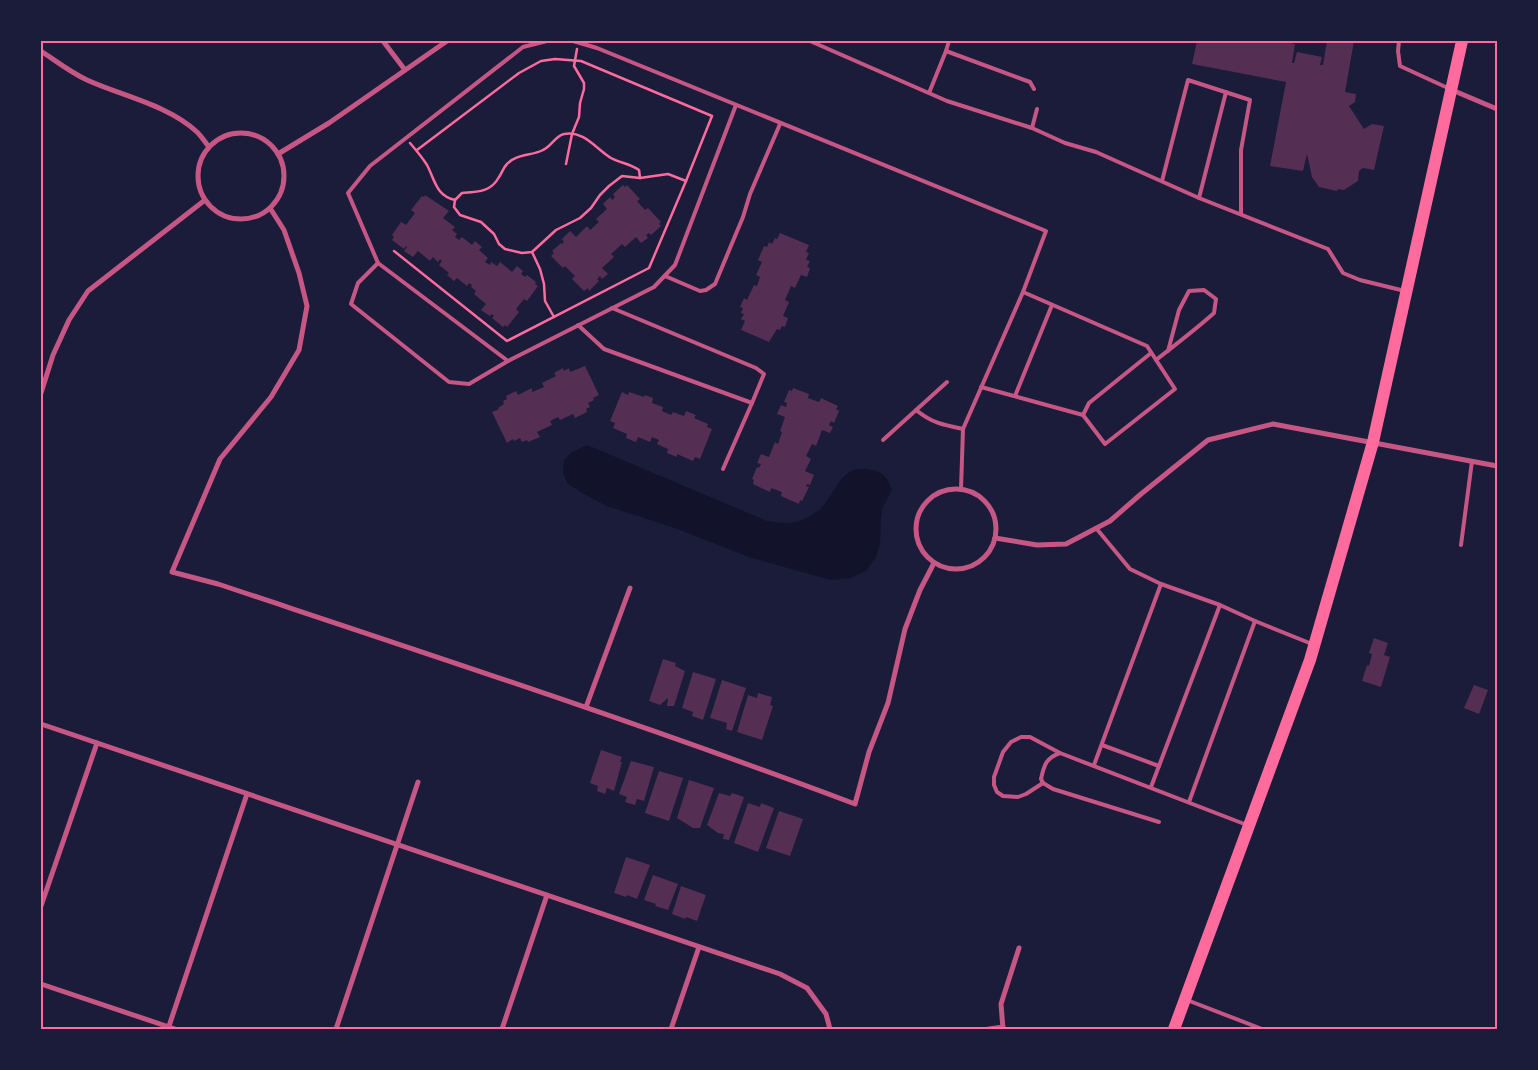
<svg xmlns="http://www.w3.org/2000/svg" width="1538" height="1070" viewBox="0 0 1538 1070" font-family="'Noto Serif',serif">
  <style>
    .water { fill: #12122b }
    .building { fill: #542f53 }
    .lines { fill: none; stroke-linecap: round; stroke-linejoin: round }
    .path { stroke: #ff6b9d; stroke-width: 2.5 }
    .service { stroke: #c65784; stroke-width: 4 }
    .minor { stroke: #c65784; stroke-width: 5 }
    .primary { stroke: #ff6b9d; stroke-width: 12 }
    .neatline { fill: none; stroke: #ff6b9d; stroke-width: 2 }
  </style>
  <rect width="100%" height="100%" fill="#1b1b3a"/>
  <!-- water -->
  <path class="water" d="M587,445L767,521C787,524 797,525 815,513C837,499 837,461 872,470C884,472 888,479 892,490L883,507L881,517L880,544L876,557L867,570L851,578L831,580L749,557L675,528L607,506L584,494L568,484L563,473L564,460L571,453Z"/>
  <!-- building -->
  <g class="building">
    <polygon points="1197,41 1282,41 1295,44 1292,63 1294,63 1297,52 1322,57 1320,65 1323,65 1327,41 1354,41 1345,92 1356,94 1355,102 1349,106 1364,129 1372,124 1384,126 1374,170 1363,168 1359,171 1358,181 1344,190 1338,189 1337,191 1319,187 1312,177 1307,154 1303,171 1270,166 1286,82 1192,64"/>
    <polygon points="623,185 625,187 627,185 640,199 637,201 645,210 648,208 661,222 659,224 661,226 651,235 649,233 646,235 648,238 641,243 636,237 625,247 622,244 611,254 614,257 602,268 608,274 602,279 600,276 597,279 599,281 589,291 588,288 584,291 572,279 575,276 565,266 563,268 551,256 554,253 552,251 561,243 562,244 564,242 562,239 570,231 576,237 587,226 590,230 599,222 596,219 607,209 603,204 610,197 612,200 615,197 613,194"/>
    <polygon points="425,195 449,211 443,218 455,227 452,230 457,234 455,237 459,240 462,237 472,245 475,241 482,247 479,250 488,258 485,262 490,265 491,262 497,266 500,262 512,272 517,266 523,271 521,274 525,277 527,275 536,282 535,284 538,286 527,301 524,299 516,309 519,312 507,327 505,325 503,327 492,318 494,316 492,314 490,316 481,310 486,304 474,294 476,291 471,287 472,285 469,283 467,286 457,278 454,281 447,275 449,273 439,265 442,261 440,259 438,262 433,257 430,261 418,251 413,257 404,251 407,247 406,246 404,249 392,240 394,237 392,235 401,222 406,225 415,213 411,210 422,196 424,197"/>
    <polygon points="780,233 809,245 806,252 809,253 806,260 810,261 807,267 810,268 807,277 801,275 795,288 791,286 785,300 789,302 783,316 788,318 785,327 782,326 780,330 777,329 769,342 741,330 745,321 741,319 744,314 741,313 743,308 740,307 744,298 747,300 754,285 757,286 760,277 756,275 762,262 758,260 764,246 767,247 769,242 772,244 775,238 777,239"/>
    <polygon points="585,366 599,395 593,398 594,400 588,403 590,407 586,409 587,412 575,418 573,414 560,420 558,417 550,421 552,425 537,432 540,437 528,442 527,440 522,442 520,438 514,441 513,439 507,443 492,412 499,409 498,408 504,404 503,401 507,399 506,396 516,391 518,395 532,388 532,392 544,387 542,383 556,376 554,373 563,368 564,371 569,368 570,372"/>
    <polygon points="793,388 809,394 808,398 819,402 821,398 838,406 836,409 839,411 834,423 831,421 829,425 833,427 830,433 822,430 816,446 812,444 806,456 811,459 805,471 814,475 810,485 807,484 806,486 809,487 802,501 800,500 799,504 781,496 782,492 771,488 770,492 753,484 754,480 752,479 757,467 759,468 761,464 757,463 761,454 769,457 775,442 778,444 782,432 780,431 785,417 777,414 781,405 786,407 787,403 784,402 789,390 792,391"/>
    <polygon points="622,392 628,395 629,392 644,397 645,395 653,398 652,403 663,407 662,411 671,415 673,412 684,416 686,411 696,415 694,418 708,424 707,427 712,429 700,459 695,457 693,461 677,454 677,457 667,453 668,449 657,444 659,440 652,437 650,442 638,437 636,442 626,438 627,434 613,428 615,423 610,421"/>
    <polygon points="1374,638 1388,643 1384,655 1390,657 1381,687 1362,681 1367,665 1369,666 1372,654 1369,653"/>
    <polygon points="663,659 676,663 675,666 685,671 674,706 667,706 668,698 660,705 649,701"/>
    <polygon points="693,672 716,679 703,720 692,716 693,712 682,708"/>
    <polygon points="722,680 746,688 732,731 726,729 727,723 710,718"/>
    <polygon points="1474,685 1488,690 1479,714 1464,708"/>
    <polygon points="758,693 772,697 770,705 773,706 762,740 737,732 748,695 757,698"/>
    <polygon points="601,750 622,757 620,762 622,762 614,791 607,788 605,794 597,791 598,786 590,783"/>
    <polygon points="631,761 654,767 644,801 637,799 635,805 625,802 627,797 619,794"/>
    <polygon points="659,771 683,778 669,821 645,813"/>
    <polygon points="689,780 714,788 700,828 693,828 677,818"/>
    <polygon points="719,793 730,796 732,793 744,797 729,840 723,839 724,834 718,833 707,825"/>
    <polygon points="748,803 760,807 761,803 774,808 758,852 734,843"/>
    <polygon points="779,811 803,819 790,856 766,848"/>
    <polygon points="626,857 650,865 637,899 627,895 626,897 614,893"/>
    <polygon points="653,875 678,884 668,910 655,906 656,904 644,900"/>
    <polygon points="681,886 706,895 697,921 686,917 685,919 672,914"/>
  </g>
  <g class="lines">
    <!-- path -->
    <g class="path">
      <path d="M410,143C416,150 422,157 427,165C435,180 436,196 455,200L462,193C478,192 491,192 499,177C502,173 503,168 507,164C516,154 531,156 543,150C551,147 555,136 564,134C584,130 596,149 611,158C620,163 631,164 639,170L640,178L668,174L686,181L712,116L581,61L555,59L541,61L519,73L417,150"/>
      <polyline points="566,164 572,134 579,117 580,103 584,89 584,83 574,66 577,49"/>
      <polyline points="455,200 454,207 460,215 481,222 494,234 499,244 505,249 522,253 532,252 556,230 580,218 591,208 600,195 609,186 622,176 640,178"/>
      <polyline points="394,251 507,341 649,268 686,181"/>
      <polyline points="532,252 540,269 544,284 545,301 554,317"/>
    </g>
    <!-- service -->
    <g class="service">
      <polyline points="547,41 523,47 370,166 348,193 378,263 508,361 654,287 675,265 736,105"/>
      <polyline points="573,41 597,48 1046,231 1023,292 963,429 961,489"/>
      <polyline points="810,41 947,101 1032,128"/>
      <polyline points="949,41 946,51 1030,82 1034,89"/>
      <polyline points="1399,41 1398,51 1400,66 1450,89"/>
      <polyline points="929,93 946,51"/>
      <polyline points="1037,109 1032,128 1065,143 1096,152 1199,198 1328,249 1343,273 1360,280 1405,291"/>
      <polyline points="1162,181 1188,80 1250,100 1241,150 1241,214"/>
      <polyline points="1199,198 1226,92"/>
      <polyline points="378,263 358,283 351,304 449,382 469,384 508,361"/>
      <polyline points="665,276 700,291 706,290 715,284 743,217 750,194 780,124"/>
      <polyline points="612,308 756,368 764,374 752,403"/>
      <polyline points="578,325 604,349 752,403 723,469"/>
      <path d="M1156,360C1175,345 1195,330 1214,313L1216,299L1204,290L1189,291L1179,310L1168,351"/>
      <polyline points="981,387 1083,415 1105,444 1175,389 1147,346 1023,292"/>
      <polyline points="1015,396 1052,305"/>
      <path d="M916,410C932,423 943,425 963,429"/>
      <polyline points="1083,415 1089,403 1151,353"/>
      <polyline points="883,440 947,382"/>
      <polyline points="1096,528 1130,569 1161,584 1220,605 1255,621 1312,644"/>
      <polyline points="1461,545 1472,461"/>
      <polyline points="1102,745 1159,766"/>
      <polyline points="1094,765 1161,584"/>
      <polyline points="1043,783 1026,794 1018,797 1003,796 997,792 994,785 994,777 1003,752 1011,742 1021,737 1030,737 1060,753"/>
      <polyline points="1151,787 1220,605"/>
      <polyline points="1189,802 1255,621"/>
      <path d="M1159,822L1053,789L1043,783L1041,779C1044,765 1046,758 1060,753L1247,825"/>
      <polyline points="1187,1000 1262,1029"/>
    </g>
    <!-- minor -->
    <g class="minor">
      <polyline points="383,41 405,70"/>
      <path d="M41,51C56,61 70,72 87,80C122,96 168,105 197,132C202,137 205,142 209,147"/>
      <polyline points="1452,90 1497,109"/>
      <circle cx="241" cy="176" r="43"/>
      <polyline points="278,154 329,123 447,41"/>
      <path d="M270,208L284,230L299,273L307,306L299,350L271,397L220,459L172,572L218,584C431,655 645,725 855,804L869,752L888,703L905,629L920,590L934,563"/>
      <polyline points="41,393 53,355 69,320 88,291 205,200"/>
      <circle cx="956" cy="529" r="40"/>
      <polyline points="995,538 1037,545 1066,544 1110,521 1141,494 1208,440 1273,424 1497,466"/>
      <polyline points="586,707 630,588"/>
      <polyline points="41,724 780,974 807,988 826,1014 830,1029"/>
      <polyline points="41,906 97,743"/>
      <polyline points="41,984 175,1029"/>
      <polyline points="168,1029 247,794"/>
      <polyline points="336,1029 418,782"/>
      <polyline points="502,1029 547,895"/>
      <polyline points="671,1029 699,947"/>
      <polyline points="989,1029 1003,1027"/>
      <polyline points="1003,1029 1001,1004 1019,948"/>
    </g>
    <!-- primary -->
    <polyline class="primary" points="1174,1029 1310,660 1373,442 1462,41"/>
  </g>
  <!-- border -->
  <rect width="1538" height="1070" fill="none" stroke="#1b1b3a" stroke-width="85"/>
  <rect x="42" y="42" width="1454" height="986" class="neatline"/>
</svg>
